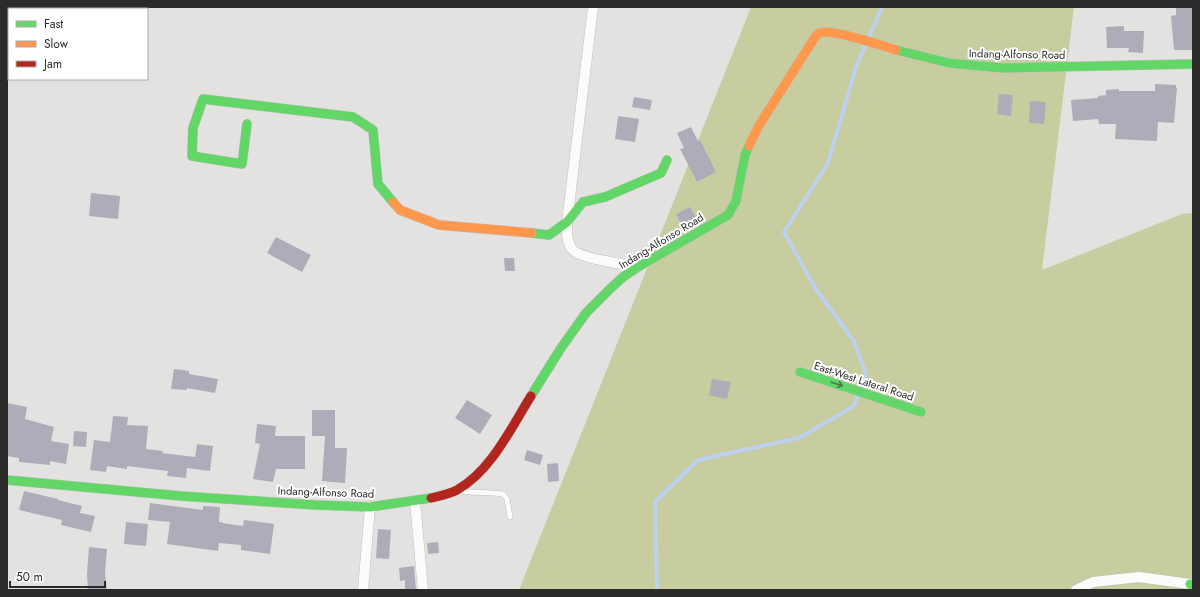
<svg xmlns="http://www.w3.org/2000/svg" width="1200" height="597" viewBox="0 0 1200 597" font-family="Jost,sans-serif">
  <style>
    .forest { fill: #c7cd9e }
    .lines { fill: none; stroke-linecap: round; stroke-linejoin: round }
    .stream { stroke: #bed1ee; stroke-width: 4 }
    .building { fill: #afacb9 }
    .lane-casing { stroke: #c1c0bf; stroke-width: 6 }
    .street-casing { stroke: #c1c0bf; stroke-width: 11 }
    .fast-casing { stroke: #c1c0bf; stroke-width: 10 }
    .slow-casing { stroke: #c1c0bf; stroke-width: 10 }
    .jam-casing { stroke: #c1c0bf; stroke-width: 10 }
    .lane { stroke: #fbfbfa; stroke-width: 5 }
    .street { stroke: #fbfbfa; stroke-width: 10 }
    .fast { stroke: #63d668; stroke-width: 9 }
    .slow { stroke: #ff974d; stroke-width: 9 }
    .jam { stroke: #b3261e; stroke-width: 9 }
    .oneway { stroke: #457846 }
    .labels { text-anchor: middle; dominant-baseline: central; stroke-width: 4; stroke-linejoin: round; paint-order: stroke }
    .street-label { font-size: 11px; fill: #2c2b2a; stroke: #fff }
  </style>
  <rect width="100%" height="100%" fill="#e4e2e1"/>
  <!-- forest -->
  <polygon class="forest" points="751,7 1074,7 1042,270 1182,214 1193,213 1193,590 519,590"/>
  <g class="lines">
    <!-- stream -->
    <g class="stream">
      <polyline points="861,388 866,374 854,341 815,288 784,232 828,163 856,67 882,7"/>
      <polyline points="657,590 655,502 698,460 799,438 854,406 858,394"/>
    </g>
  </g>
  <!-- building -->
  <g class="building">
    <polygon points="1176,7 1193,7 1193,50 1174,50 1171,16 1176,15"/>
    <polygon points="1124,26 1124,31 1144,31 1143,53 1128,52 1129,48 1107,48 1106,27"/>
    <polygon points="1155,84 1176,85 1176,87 1177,88 1174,123 1158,122 1157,141 1115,139 1116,124 1099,124 1098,119 1073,121 1071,100 1098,98 1098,96 1106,95 1106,90 1119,89 1119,91 1155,91"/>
    <polygon points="999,94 1013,95 1011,116 997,114"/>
    <polygon points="634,97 652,100 650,110 632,107"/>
    <polygon points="1030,101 1046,102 1044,124 1029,123"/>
    <polygon points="618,116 639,119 635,142 615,139"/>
    <polygon points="691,127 698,141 700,140 716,172 697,182 680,149 684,148 677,133"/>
    <polygon points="91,193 120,196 118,219 89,216"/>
    <polygon points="690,207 697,220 683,228 676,214"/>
    <polygon points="276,237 311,255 302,272 267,253"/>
    <polygon points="504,258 514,258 515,271 505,271"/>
    <polygon points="174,369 189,371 189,374 218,379 215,393 187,388 187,390 171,389"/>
    <polygon points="712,379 731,382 727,399 709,395"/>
    <polygon points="467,400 492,415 480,434 455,418"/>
    <polygon points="7,403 27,407 25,419 54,427 51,441 69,444 66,464 50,461 50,465 19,462 19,458 7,456"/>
    <polygon points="312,410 335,410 335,448 347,448 345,483 322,481 325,436 312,436"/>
    <polygon points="113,416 128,417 127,425 148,426 146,449 163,451 162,453 195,457 197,444 213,446 210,471 187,468 186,478 167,476 168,471 127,466 127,469 107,466 106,472 90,470 94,440 110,442"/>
    <polygon points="257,424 276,426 275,436 305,436 305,469 276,469 273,482 253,479 260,444 255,443"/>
    <polygon points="74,431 87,432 86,447 73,446"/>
    <polygon points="527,450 543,455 540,465 524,460"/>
    <polygon points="558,463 559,481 548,482 547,464"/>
    <polygon points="24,491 58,499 58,500 82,506 80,513 95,516 91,532 61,525 62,520 19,510"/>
    <polygon points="150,503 203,510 203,506 220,507 219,522 222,522 222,523 243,526 244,520 274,524 270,554 241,550 241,545 219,543 218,551 167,544 170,522 148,520"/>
    <polygon points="126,522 148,524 146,546 124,544"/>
    <polygon points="378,529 391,530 389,559 376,558"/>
    <polygon points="438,542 439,553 428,554 427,543"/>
    <polygon points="89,547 107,549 105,573 107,590 88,590 87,574"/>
    <polygon points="414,566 416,590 405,590 405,580 400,581 399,568"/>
  </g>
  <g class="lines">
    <!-- lane casing -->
    <g class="lane-casing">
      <path id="lane" d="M461,491C475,493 489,492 503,494L507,499L510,517"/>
    </g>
    <!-- street casing -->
    <g class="street-casing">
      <g id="street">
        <path d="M593,7L567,222C567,231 566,241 572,249C580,259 624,264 638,267"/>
        <polyline points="415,501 423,590"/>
        <polyline points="363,590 370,507"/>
        <polyline points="1076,590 1093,582 1139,577 1190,584"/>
      </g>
    </g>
    <!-- fast casing -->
    <g class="fast-casing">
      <g id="fast">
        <polyline points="896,50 949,63 1002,68 1193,64"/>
        <polyline points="247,124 242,164 192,156 193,128 203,99 353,117 373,130 378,184 393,202"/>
        <polyline points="532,233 549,235 567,222 583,202 605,197 661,173 667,160"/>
        <polyline points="800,372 921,412"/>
        <polyline points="531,396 561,348 586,313 611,288 623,277 638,267 728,215 736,201 745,155 749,146"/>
        <polyline points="7,480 181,496 316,505 370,507 431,498"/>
        <polyline points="1190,584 1193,587"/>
      </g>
    </g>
    <!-- slow casing -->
    <g class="slow-casing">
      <g id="slow">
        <path d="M749,146L758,127L815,37C816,36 818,33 820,33C830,28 883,46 896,50"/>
        <polyline points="393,202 400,210 439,225 532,233"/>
      </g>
    </g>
    <!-- jam casing -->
    <g class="jam-casing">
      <path id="jam" d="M431,498C439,496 450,494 457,490C491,471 511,428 531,396"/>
    </g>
    <!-- lane -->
    <use href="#lane" class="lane"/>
    <!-- street -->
    <use href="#street" class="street"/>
    <!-- fast -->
    <use href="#fast" class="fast"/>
    <!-- slow -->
    <use href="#slow" class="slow"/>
    <!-- jam -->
    <use href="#jam" class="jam"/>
  </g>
  <!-- one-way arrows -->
  <defs><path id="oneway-shaft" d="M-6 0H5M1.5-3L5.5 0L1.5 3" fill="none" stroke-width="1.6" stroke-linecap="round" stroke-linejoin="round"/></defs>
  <use class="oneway" href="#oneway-shaft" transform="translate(837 384) rotate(18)"/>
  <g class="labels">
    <!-- street labels -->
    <g class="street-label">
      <text transform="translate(1017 54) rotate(1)">Indang-Alfonso Road</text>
      <text transform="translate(661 241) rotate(-31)">Indang-Alfonso Road</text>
      <text transform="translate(864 381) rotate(18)">East-West Lateral Road</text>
      <text transform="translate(326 492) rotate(2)">Indang-Alfonso Road</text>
    </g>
  </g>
  <!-- border -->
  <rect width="1200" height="597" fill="none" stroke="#2c2b2a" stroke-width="16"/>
  <!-- legend -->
  <rect x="8" y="8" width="140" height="72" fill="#ffffff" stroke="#abaaaa"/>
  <rect x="16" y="21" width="20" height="6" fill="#63d668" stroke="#abaaaa"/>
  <text x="44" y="28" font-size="12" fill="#2c2b2a">Fast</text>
  <rect x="16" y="41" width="20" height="6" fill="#ff974d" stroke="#abaaaa"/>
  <text x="44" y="48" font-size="12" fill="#2c2b2a">Slow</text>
  <rect x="16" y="61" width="20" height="6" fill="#b3261e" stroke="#abaaaa"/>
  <text x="44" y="68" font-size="12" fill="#2c2b2a">Jam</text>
  <!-- scale -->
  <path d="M10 581v6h95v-6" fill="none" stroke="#2c2b2a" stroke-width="2"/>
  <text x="16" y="581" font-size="12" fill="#2c2b2a" stroke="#ffffff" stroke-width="3" paint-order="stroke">50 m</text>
</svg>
